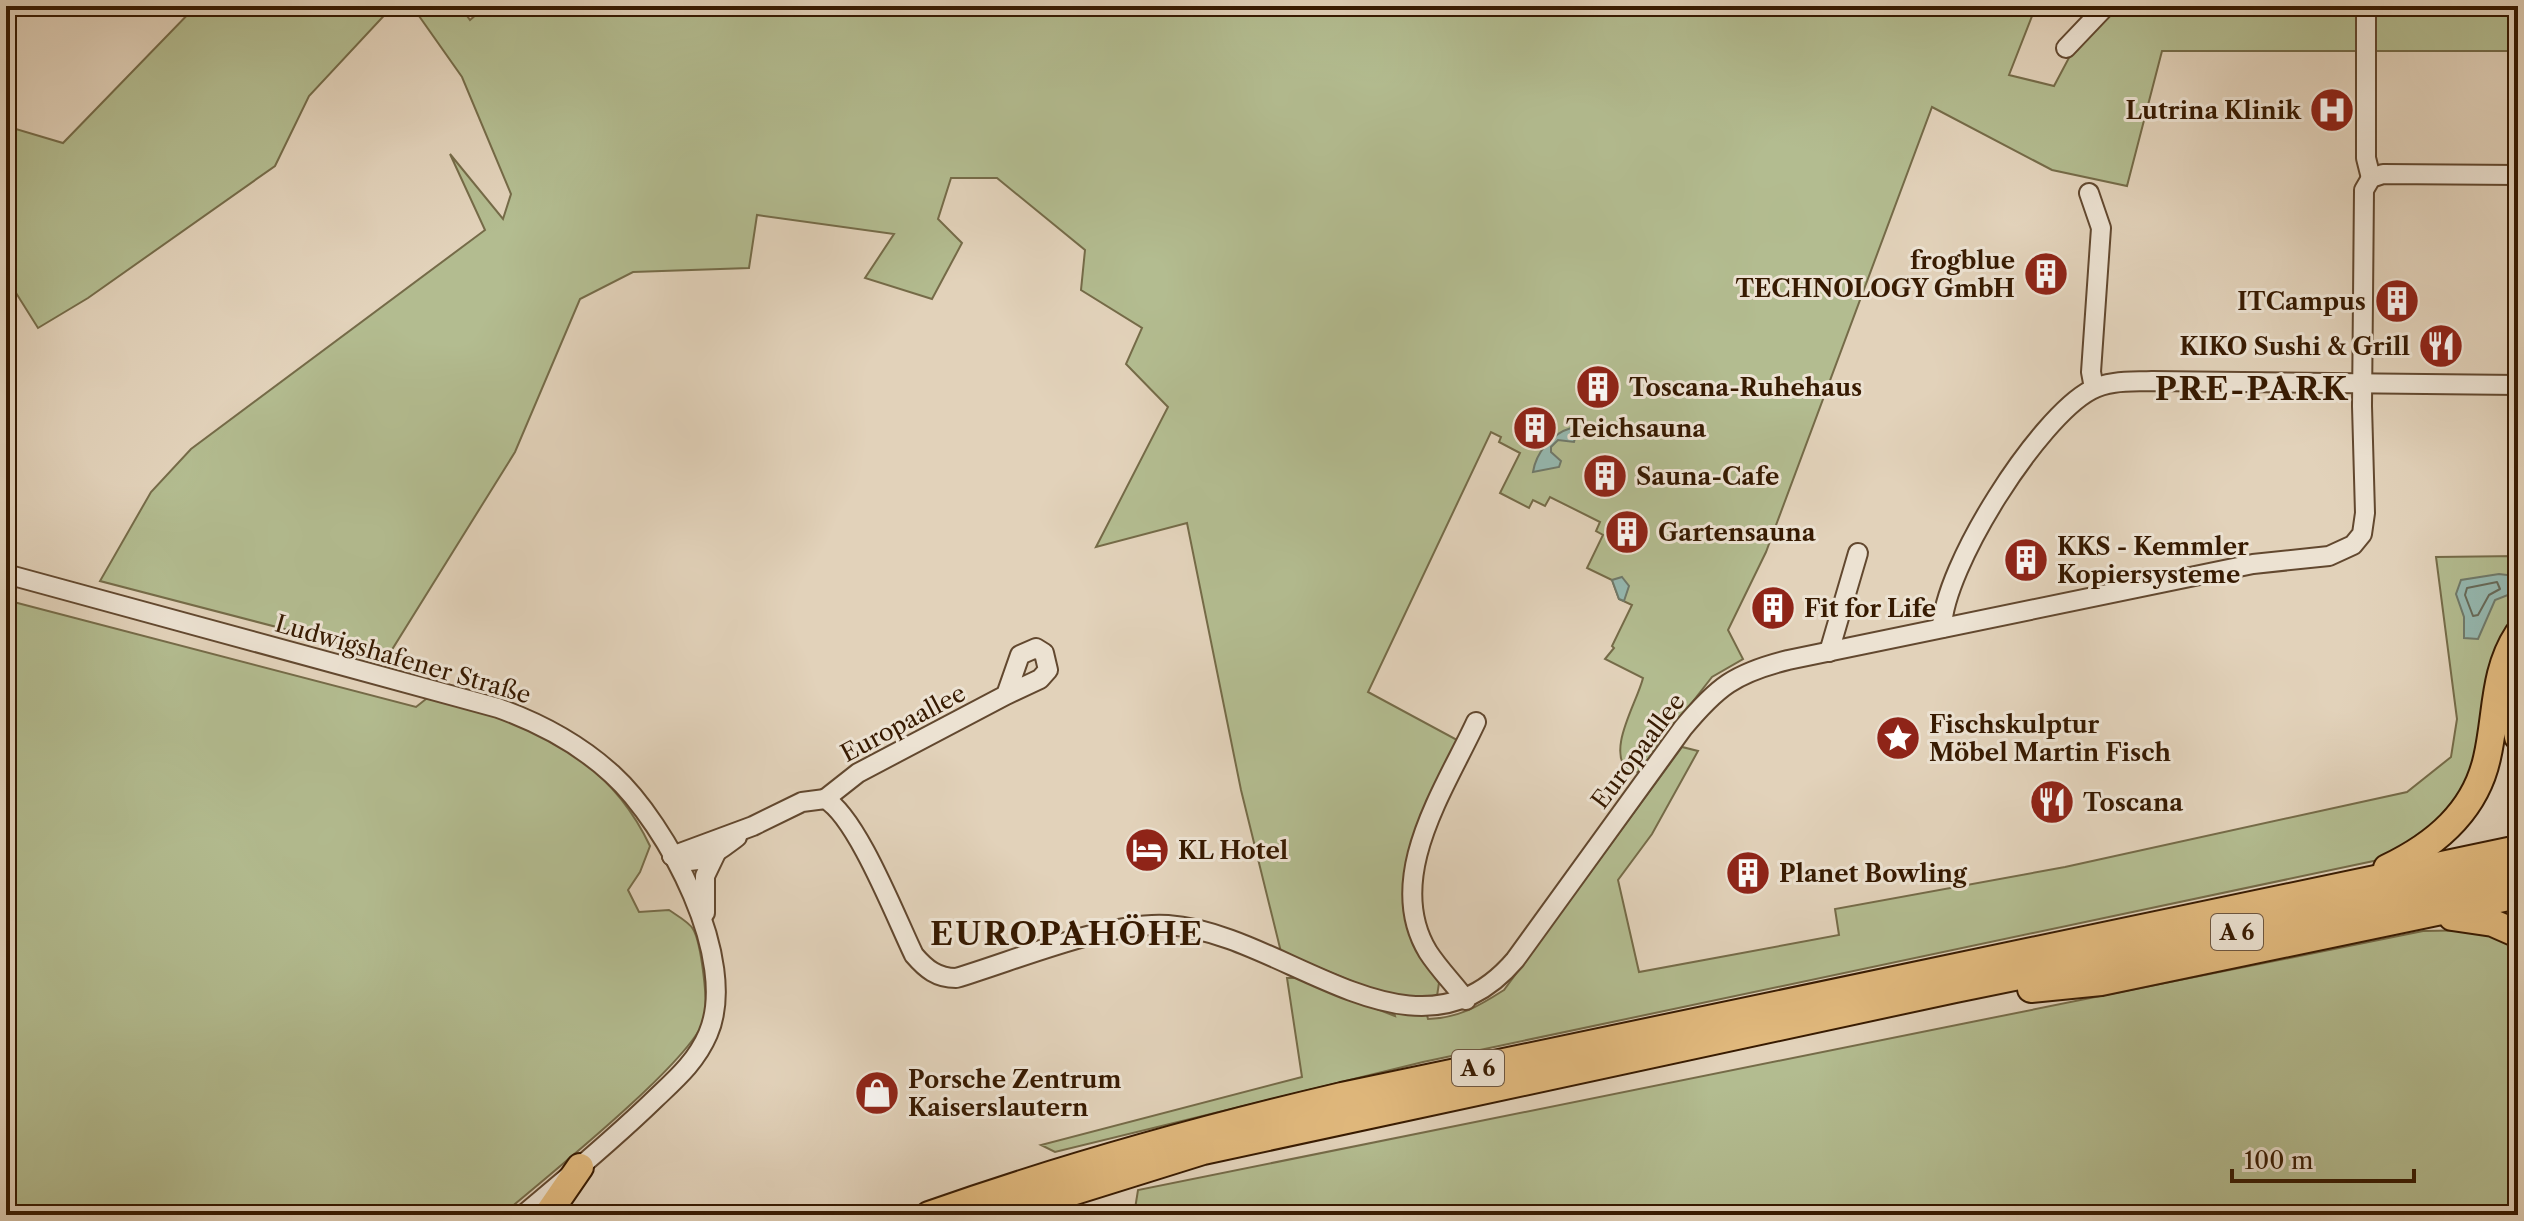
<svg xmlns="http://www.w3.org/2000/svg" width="2524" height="1221" viewBox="0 0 2524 1221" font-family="'Libre Caslon Text',serif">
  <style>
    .green { fill: #b3bc90; stroke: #756b48; stroke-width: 2 }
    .water { fill: #95b8b0; stroke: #6f796a; stroke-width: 2 }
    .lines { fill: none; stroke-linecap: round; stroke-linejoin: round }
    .shore { stroke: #666958; stroke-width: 2 }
    .minor-casing { stroke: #62482f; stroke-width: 22 }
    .highway-casing { stroke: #371a01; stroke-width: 30 }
    .minor { stroke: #ece2d2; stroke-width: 18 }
    .highway { stroke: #e1b97d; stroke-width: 26 }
    .labels { text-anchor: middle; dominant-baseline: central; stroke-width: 6; stroke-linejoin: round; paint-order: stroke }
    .shield { fill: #ece2d2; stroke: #6d5640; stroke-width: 2 }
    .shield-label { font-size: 22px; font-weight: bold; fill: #371a01 }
    .poi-label { font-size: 24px; font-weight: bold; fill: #371a01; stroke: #ece2d2; text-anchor: start }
    .street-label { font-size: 24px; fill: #371a01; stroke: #ece2d2 }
    .district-label { font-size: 32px; font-weight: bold; letter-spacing: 2px; fill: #371a01; stroke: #ece2d2 }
  </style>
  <rect width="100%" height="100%" fill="#e2d2ba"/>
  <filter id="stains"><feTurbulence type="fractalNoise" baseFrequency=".0025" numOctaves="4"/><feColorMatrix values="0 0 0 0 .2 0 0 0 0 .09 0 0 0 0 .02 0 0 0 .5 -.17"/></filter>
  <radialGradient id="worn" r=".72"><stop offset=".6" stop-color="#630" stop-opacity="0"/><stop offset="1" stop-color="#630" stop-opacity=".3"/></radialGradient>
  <!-- green -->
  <g class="green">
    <polygon points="196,6 393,6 309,96 275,166 88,298 38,328 6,277 6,126 63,143"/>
    <path d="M412,6H460L470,20L486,6H2036L2009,75L2054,86L2072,52L2118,6H2518V51H2162L2127,186L2052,170L1932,107L1766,552L1728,630L1743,659L1712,677L1638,772L1628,771C1606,750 1637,703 1643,678L1605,659L1614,648L1612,646L1632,605L1619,599L1612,580L1587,568L1603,535L1596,531L1600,522L1550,497L1545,506L1533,500L1529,508L1500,493L1520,453L1499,442L1501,437L1491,432L1368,692L1459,741L1409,914L1413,945L1439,983L1437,996L1424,1003L1428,1019C1459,1018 1479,1006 1504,990L1682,747L1698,751L1652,834L1618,880L1639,972L1839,935L1835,909L2065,867L2407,792L2451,757L2457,719L2436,557L2518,556V624L2479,755L2458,806L2402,855L1423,1062L1055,1152L1041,1145L1302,1077L1287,978H1298L1395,1016L1390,997L1281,952L1241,790L1187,523L1096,547L1168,407L1126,364L1142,328L1081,290L1085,250L997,178H951L938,219L962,243L932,299L865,278L894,234L757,215L749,268L633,272L580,299L515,452L388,656L100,581L151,492L191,449L485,230L450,154L503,219L511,194L462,77Z"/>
    <path d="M6,600L416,707L431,695C526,725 604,749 650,846L640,872L628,890L639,912L669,910C676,915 689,922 693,929C701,942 709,1005 704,1020C691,1062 543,1180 502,1215H6Z"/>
    <polygon points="2479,930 2518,945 2518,1215 1134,1215 1138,1190 2423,931"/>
  </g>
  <!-- water -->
  <g class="water">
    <path d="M1571,428L1577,431L1574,442L1558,440L1551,447V452L1561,461L1559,467L1533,472C1536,453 1551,434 1571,428Z"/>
    <polygon points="2518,571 2518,591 2495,600 2478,639 2464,638 2464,617 2456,594 2461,580 2499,574 2515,576"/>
    <polygon points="1622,577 1629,586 1624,601 1619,599 1612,580"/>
  </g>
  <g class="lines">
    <!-- shore -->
    <polygon class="shore" points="2497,582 2500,589 2489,595 2478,615 2473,616 2465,595 2467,588"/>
    <!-- minor casing -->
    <g class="minor-casing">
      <g id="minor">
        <polyline points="2366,16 2366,158 2371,178"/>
        <polyline points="2066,48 2106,6"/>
        <polyline points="2089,193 2101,228 2091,372 2094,388"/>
        <path d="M6,574L498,708C540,723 578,743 612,774C667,824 740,960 708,1034C696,1062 676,1079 655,1099C613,1140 568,1177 523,1215"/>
        <path d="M1942,628C1943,568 2038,418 2091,390C2109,380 2132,382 2152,381L2518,385"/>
        <polyline points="1829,652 1858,553"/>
        <polyline points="825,799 858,773 1006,695 1020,655 1036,648 1044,653 1048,670 1040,679 1006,695"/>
        <path d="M672,856L753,826L802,802L825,799C857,817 896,918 914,955C926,969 937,978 956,978C1017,960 1107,921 1168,925C1286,933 1414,1078 1515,960L1683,728C1717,687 1735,673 1788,660L2253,564L2329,556L2353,545L2362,534L2365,513L2362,406L2364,190L2371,178L2383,174L2518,175"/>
        <path d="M672,856C697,870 717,852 737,837"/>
        <polyline points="705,913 705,876 717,851"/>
        <path d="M1466,1000C1454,984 1439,969 1428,952C1383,878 1445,789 1476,722"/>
      </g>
    </g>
    <!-- highway casing -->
    <g class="highway-casing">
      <g id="highway">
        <polyline points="2513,677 2511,704 2518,737"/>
        <path d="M2387,868C2435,845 2475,812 2487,758C2497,715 2493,672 2518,634"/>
        <polyline points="2452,917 2493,923 2518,934"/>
        <polyline points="2031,989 2101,982 2518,895"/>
        <polyline points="547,1215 580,1167"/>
        <path d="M929,1215C1065,1167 1202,1129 1342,1096L2518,849"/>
        <polyline points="998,1215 1203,1151 1955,989 2518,874"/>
      </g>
    </g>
    <!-- minor -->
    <use href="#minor" class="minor"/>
    <!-- highway -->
    <use href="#highway" class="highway"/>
  </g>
  <!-- icons -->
  <defs>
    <g id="hospital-disc" transform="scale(2.3)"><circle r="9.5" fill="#8f2418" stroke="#ece2d2"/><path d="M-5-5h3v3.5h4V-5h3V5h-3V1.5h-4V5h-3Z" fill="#fff"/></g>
    <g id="building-disc" transform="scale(2.3)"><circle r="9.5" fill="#8f2418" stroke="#ece2d2"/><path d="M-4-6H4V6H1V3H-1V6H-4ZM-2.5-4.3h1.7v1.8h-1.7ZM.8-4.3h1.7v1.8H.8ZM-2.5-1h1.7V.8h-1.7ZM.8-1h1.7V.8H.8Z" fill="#fff"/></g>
    <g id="restaurant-disc" transform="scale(2.3)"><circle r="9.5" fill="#8f2418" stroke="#ece2d2"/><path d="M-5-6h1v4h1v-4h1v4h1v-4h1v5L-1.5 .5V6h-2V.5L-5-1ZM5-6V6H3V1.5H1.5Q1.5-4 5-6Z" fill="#fff"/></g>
    <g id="sight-disc" transform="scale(2.3)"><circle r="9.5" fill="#8f2418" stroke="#ece2d2"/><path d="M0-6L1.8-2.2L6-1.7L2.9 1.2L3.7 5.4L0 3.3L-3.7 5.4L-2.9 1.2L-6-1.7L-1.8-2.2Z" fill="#fff"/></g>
    <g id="hotel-disc" transform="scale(2.3)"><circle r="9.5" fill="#8f2418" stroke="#ece2d2"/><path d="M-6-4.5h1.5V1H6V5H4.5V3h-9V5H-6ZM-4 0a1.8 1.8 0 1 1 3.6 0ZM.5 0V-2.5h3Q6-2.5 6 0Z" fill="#fff"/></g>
    <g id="shop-disc" transform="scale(2.3)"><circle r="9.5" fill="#8f2418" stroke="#ece2d2"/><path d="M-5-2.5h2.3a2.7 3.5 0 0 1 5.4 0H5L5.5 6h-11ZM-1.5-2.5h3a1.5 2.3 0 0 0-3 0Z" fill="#fff"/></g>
  </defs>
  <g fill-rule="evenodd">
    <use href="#hospital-disc" x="2332" y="110"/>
    <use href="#building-disc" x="2046" y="274"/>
    <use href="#building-disc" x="2397" y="301"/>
    <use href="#restaurant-disc" x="2441" y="346"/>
    <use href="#building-disc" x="1598" y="387"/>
    <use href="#building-disc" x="1535" y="428"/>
    <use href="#building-disc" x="1605" y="476"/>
    <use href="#building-disc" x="1627" y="532"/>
    <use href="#building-disc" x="2026" y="560"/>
    <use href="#building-disc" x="1773" y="608"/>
    <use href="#sight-disc" x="1898" y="738"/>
    <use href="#restaurant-disc" x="2052" y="802"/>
    <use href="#hotel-disc" x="1147" y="850"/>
    <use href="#building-disc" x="1748" y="873"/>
    <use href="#shop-disc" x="877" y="1093"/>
  </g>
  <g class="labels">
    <!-- shield labels -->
    <g class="shield">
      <rect x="2211" y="914" width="52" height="36" rx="6"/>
      <rect x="1452" y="1050" width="52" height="36" rx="6"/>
    </g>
    <g class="shield-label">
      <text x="2237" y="932">A 6</text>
      <text x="1478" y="1068">A 6</text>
    </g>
    <!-- poi labels -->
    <g class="poi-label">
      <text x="2301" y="110" text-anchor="end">Lutrina Klinik</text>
      <text x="2015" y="260" text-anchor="end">frogblue<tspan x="2015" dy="28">TECHNOLOGY GmbH</tspan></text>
      <text x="2366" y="301" text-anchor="end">ITCampus</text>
      <text x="2410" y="346" text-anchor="end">KIKO Sushi &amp; Grill</text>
      <text x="1629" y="387">Toscana-Ruhehaus</text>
      <text x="1566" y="428">Teichsauna</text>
      <text x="1636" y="476">Sauna-Cafe</text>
      <text x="1658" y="532">Gartensauna</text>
      <text x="2057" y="546">KKS - Kemmler<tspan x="2057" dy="28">Kopiersysteme</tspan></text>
      <text x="1804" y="608">Fit for Life</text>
      <text x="1929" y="724">Fischskulptur<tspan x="1929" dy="28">Möbel Martin Fisch</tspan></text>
      <text x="2083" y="802">Toscana</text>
      <text x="1178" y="850">KL Hotel</text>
      <text x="1779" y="873">Planet Bowling</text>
      <text x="908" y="1079">Porsche Zentrum<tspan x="908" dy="28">Kaiserslautern</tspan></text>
    </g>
    <!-- street labels -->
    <g class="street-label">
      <text transform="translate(403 659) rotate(16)">Ludwigshafener Straße</text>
      <text transform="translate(903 723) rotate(-28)">Europaallee</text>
      <text transform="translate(1638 751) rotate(-53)">Europaallee</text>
    </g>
    <!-- district labels -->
    <g class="district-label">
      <text x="2252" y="388">PRE-PARK</text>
      <text x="1067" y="933">EUROPAHÖHE</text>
    </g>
  </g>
  <!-- margin -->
  <rect width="2524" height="1221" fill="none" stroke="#e2d2ba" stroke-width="32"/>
  <rect x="8" y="8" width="2508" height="1205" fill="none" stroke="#371a01" stroke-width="4"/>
  <rect x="16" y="16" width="2492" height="1189" fill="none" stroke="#371a01" stroke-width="2"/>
  <!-- scale -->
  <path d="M2232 1169v12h182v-12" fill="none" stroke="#371a01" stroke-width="4"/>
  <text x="2244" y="1169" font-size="24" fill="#371a01" stroke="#ece2d2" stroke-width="6" paint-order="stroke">100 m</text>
  <rect width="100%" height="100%" filter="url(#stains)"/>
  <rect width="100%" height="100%" fill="url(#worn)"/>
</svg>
